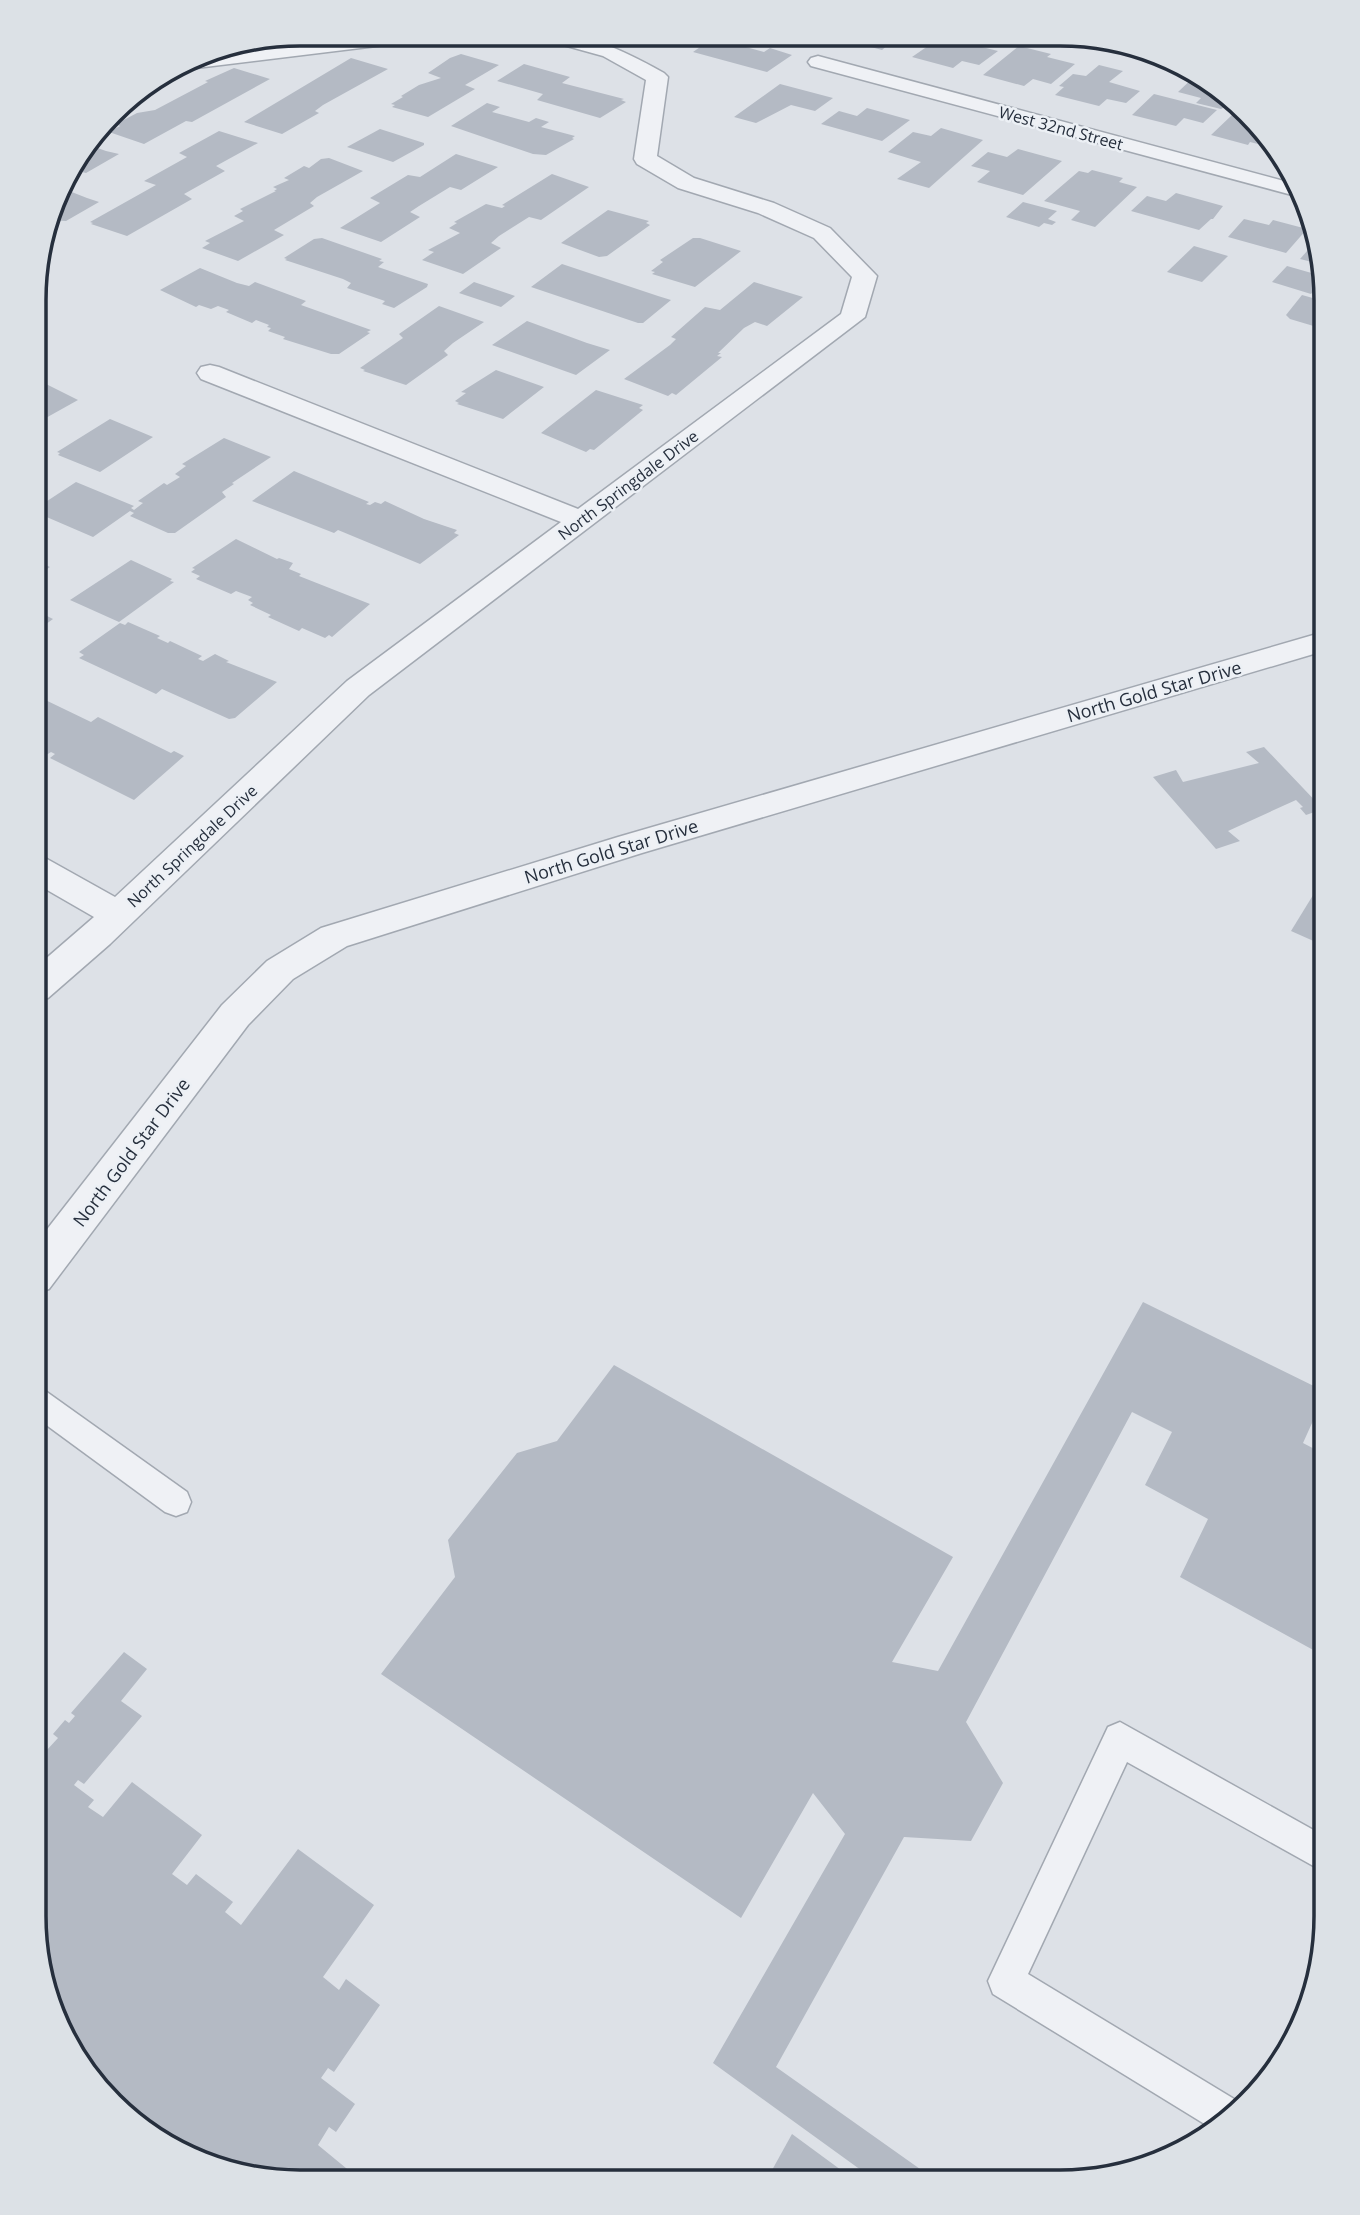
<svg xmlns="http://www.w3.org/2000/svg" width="1360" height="2215" viewBox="0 0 1360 2215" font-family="'Open Sans',sans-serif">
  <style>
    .building { fill: #b4bac4 }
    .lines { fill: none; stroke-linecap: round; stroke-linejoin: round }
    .service-casing { stroke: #a2a8b1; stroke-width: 3 }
    .minor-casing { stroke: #a2a8b1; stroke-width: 3 }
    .service { fill: #eff1f5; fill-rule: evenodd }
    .minor { fill: #eff1f5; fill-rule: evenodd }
    .labels { text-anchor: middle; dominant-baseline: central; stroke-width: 5; stroke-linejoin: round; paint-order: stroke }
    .far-street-label { font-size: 16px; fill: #262f3d; stroke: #ecf0f5 }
    .street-label { font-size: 18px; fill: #262f3d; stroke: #ecf0f5 }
    .rim { fill: none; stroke: #262f3d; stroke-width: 3.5 }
  </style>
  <rect width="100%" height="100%" fill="#dde1e7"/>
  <!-- building -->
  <g class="building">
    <polygon points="852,35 916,35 919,36 905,47 890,43 882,50 845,40"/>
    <polygon points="713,38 764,52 770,48 792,55 767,72 693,52"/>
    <polygon points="938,39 955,43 958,41 998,51 979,65 962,61 953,68 912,57"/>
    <polygon points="1019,46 1051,54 1047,57 1075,64 1051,84 1033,79 1024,86 983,75"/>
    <polygon points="461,54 499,65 465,85 475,89 428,117 392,107 395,105 391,104 403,97 401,96 419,85 441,78 428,73 450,58"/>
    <polygon points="351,58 388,69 323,105 315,111 319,113 282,134 244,122"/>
    <polygon points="524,64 570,77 562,83 624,99 621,100 626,102 600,118 537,100 543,94 497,81"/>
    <polygon points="1099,65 1123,71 1109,82 1140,91 1126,103 1107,99 1099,106 1055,95 1064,87 1059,86 1073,74 1086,76"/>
    <polygon points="234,68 270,79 192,122 186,121 144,144 109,132 120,126 116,124 137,113 155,110 208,82 205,81"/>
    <polygon points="1197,74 1223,88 1235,101 1221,109 1196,103 1201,98 1178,92"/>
    <polygon points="780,84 833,98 815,111 791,105 756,123 734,117"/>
    <polygon points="1154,94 1217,110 1203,123 1184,118 1176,126 1132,115"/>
    <polygon points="487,103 500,107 492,112 529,122 536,118 549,122 541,127 575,136 572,138 574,139 546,155 533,154 451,126"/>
    <polygon points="867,108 910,120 882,141 821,124 839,111 857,116"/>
    <polygon points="1232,115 1253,119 1273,139 1266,146 1250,142 1248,145 1211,135"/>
    <polygon points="941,128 983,140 929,188 897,179 921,162 888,152 913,132 931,136"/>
    <polygon points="380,129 424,143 424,145 393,162 347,147"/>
    <polygon points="219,131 258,143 216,166 225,171 184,194 192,199 127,236 91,224 93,223 90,222 156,185 144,181 187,157 179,153"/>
    <polygon points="89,145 106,151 119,154 86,173 70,169"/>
    <polygon points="1018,149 1062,161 1023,195 977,182 990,171 971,166 988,152 1007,157"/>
    <polygon points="456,154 498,167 461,190 450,187 419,206 410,212 420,217 381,242 340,228 380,203 370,198 408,175 420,177"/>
    <polygon points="329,158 363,171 317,197 310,203 314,206 274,230 284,235 238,261 202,248 210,243 205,241 244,221 234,216 243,211 240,209 276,191 274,191 277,189 273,187 289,180 284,178 304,166 309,168 321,159"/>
    <polygon points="1092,170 1123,178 1119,182 1137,187 1095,227 1071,220 1080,211 1044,201 1079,171 1088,173"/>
    <polygon points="552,174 589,187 541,220 529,217 499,236 491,243 501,248 463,274 422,260 434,252 428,250 460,233 449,228 457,223 454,222 486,204 502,208 505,206 502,205"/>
    <polygon points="59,187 87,198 99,202 66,221 49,220"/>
    <polygon points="1176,193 1223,206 1213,219 1211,219 1199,230 1131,211 1147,196 1166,201"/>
    <polygon points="1023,202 1057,211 1048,219 1056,222 1052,225 1044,223 1039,227 1006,217"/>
    <polygon points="608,210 649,221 646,223 650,225 607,256 599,257 561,243"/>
    <polygon points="1244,219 1269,225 1273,220 1307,229 1286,253 1228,237"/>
    <polygon points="322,238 382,259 379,261 384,262 378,267 428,284 427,287 394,308 382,304 385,301 347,288 351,283 343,279 285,260 287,259 284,258 314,239"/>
    <polygon points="693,238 700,238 741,251 695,287 652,274 655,272 651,271 663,262 660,260"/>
    <polygon points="1315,242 1320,264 1300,259"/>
    <polygon points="1194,246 1228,256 1202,282 1167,272"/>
    <polygon points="562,264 658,296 671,300 643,323 638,323 531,287"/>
    <polygon points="1287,266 1322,276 1323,280 1311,294 1272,282"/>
    <polygon points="200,268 237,283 249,286 255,282 306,301 301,305 371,330 367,332 370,333 339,354 331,354 283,339 285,337 268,331 271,328 267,327 269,325 256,320 252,323 226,312 229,310 218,306 211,309 199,305 196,307 160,290"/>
    <polygon points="474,282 515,296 501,307 459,293"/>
    <polygon points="754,282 803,297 767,326 755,322 744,328 718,353 721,353 717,356 722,357 676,395 672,393 668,396 624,379 670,345 676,339 671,337 705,307 720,310"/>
    <polygon points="1302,295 1327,302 1327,330 1290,319 1286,315"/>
    <polygon points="439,306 484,322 453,343 444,351 448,355 406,385 363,371 365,370 360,368 403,338 399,334"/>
    <polygon points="527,321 587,343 610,350 576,375 492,345"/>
    <polygon points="496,370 544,387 503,419 457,404 459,403 455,401 466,393 461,392"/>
    <polygon points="40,381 78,400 35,424 35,382"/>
    <polygon points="596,390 643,405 639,408 643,410 594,450 590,449 586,452 541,433"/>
    <polygon points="110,419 153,437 100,472 58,455 60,453 57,452"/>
    <polygon points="224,438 271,457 232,483 234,484 222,492 226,497 175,533 168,533 130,516 134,513 130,511 93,537 35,512 35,509 76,482 134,506 131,508 134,510 143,503 138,501 164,483 167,485 180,477 175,474 186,466 182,464"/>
    <polygon points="294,471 369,502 366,504 370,505 375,502 381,504 385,501 424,519 457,530 454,533 459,535 420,564 338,530 334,533 252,501"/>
    <polygon points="236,539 277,559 279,558 293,563 289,569 301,574 299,576 370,604 332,637 329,635 325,638 302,628 299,631 268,617 271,615 250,605 253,603 248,600 252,597 236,591 231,594 196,579 200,576 191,572 195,569 192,568"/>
    <polygon points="35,560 50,567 35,577"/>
    <polygon points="131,560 172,579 170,581 174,582 119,622 70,600"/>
    <polygon points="35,610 53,619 35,632"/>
    <polygon points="128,622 160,636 157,638 168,643 170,641 202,656 198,659 203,661 215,654 229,661 226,662 277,682 235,718 229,719 162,689 156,694 79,658 84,655 79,652 120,623 125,625"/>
    <polygon points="35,695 91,722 98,717 171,753 174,751 184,756 134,800 50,758 55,754 51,752 43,757 38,755 35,757"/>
    <polygon points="1264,747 1323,809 1306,815 1300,808 1303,807 1296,800 1228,831 1240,841 1216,849 1153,777 1176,770 1183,782 1259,763 1246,752"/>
    <polygon points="1318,887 1327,891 1327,947 1291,931"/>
    <polygon points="1143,1302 1326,1392 1303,1443 1326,1455 1326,1657 1180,1577 1208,1519 1145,1485 1172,1432 1132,1412 966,1722 1003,1783 971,1841 904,1837 776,2067 937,2181 861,2181 865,2173 713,2063 845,1834 813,1793 741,1918 381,1674 455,1577 448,1540 517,1453 557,1441 614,1365 953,1557 892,1662 938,1671"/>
    <polygon points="124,1652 147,1669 121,1701 142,1716 84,1784 78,1780 74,1785 94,1800 88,1807 103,1817 132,1782 202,1835 172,1874 187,1885 196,1874 233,1902 225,1912 241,1925 298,1849 374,1905 323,1977 339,1990 346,1979 380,2005 334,2072 328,2068 321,2078 355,2104 336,2132 329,2127 318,2145 352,2173 348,2180 265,2180 198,2162 138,2127 88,2078 53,2017 33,1916 33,1742 46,1751 58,1738 53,1734 65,1720 69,1723 75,1716 71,1713"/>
    <polygon points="792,2134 856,2181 766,2181"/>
  </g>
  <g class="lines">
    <!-- service casing -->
    <g class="service-casing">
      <g id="service">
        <polygon points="34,1386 44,1390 187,1492 191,1502 187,1512 176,1516 165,1512 34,1416"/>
        <polygon points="1120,1722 1326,1837 1326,1873 1127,1762 1028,1974 1244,2105 1216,2131 993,1994 988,1981 1108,1727"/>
      </g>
    </g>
    <!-- minor casing -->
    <g class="minor-casing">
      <g id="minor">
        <polygon points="380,33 436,34 433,38 426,40 180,70 173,69 193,56"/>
        <path d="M535,34C590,34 617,47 664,73L668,77L657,156L694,178L774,203L830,228L877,276L865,317L369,695L110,944L48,998L34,1001L35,968L94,917L35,883V856L47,859L115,897L347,681L561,522L201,379L197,373L201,367L210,365L219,367L578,509L841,314L852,277L814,238L758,213L678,188L637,164L634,159L646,80L603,56L538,38Z"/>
        <polygon points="818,56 1299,185 1307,199 811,66 808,62 811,58"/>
        <polygon points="1327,631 1327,650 642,853 347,946 293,979 248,1025 49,1289 34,1294 34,1246 222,1005 267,961 321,928 618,837"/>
      </g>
    </g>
    <!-- service -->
    <use href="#service" class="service"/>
    <!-- minor -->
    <use href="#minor" class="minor"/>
  </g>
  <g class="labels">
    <!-- far-street labels -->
    <g class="far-street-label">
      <text transform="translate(1061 128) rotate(15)">West 32nd Street</text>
      <text transform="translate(628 485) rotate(-37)">North Springdale Drive</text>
      <text transform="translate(192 846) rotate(-43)">North Springdale Drive</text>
    </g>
    <!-- street labels -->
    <g class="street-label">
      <text transform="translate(1154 691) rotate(-16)">North Gold Star Drive</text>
      <text transform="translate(611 851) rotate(-17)">North Gold Star Drive</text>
      <text transform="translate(131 1152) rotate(-53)">North Gold Star Drive</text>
    </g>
  </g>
  <!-- crop -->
  <path d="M0 0H1360V2215H0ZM300 46H1060A254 254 0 0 1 1314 300V1916A254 254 0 0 1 1060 2170H300A254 254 0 0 1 46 1916V300A254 254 0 0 1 300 46Z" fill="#dce1e6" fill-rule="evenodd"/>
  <path class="rim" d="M300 46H1060A254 254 0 0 1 1314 300V1916A254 254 0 0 1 1060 2170H300A254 254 0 0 1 46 1916V300A254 254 0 0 1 300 46Z"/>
</svg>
